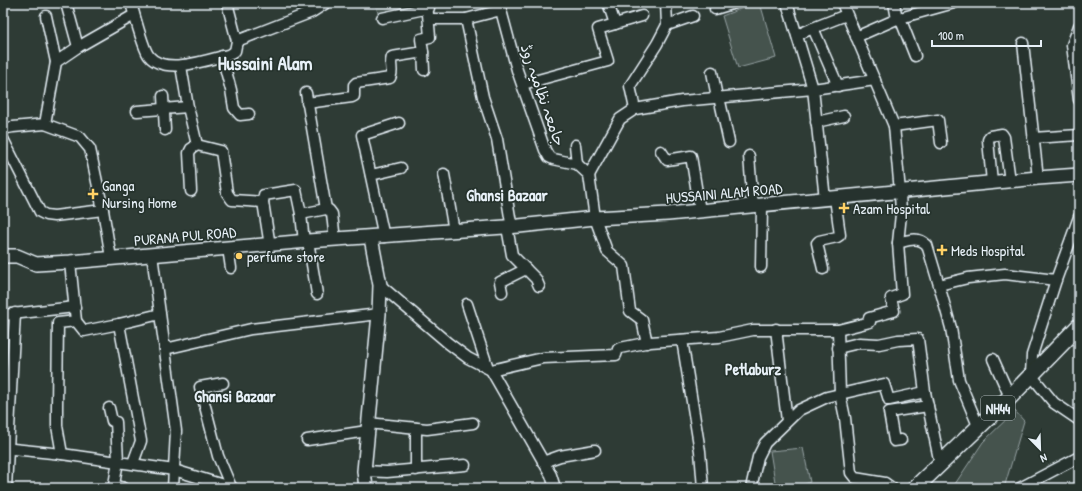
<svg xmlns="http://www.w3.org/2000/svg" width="1082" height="491" viewBox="0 0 1082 491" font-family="'Patrick Hand','Playpen Sans Arabic',sans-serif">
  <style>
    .green { fill: #45524e; stroke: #96a2a3 }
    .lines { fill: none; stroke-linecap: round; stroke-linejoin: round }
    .minor-casing { stroke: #e8f1f8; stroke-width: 13 }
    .major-casing { stroke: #e8f1f8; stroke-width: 16 }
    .highway-casing { stroke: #e8f1f8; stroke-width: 18 }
    .minor { stroke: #26332d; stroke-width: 10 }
    .major { stroke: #26332d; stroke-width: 13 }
    .highway { stroke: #26332d; stroke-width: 15 }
    .poi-dot { fill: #ffd166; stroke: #26332d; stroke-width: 1.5 }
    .labels { text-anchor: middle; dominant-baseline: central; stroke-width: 3.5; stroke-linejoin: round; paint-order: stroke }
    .shield { fill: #26332d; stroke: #aeb8bb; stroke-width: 1 }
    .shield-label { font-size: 14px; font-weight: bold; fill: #e8f1f8 }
    .street-label { font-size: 15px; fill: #e8f1f8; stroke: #26332d }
    .poi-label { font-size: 15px; fill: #e8f1f8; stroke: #26332d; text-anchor: start }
    .neighbourhood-label { font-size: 16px; font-weight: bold; fill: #e8f1f8; stroke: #26332d }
    .district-label { font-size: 19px; font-weight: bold; fill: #e8f1f8; stroke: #26332d }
  </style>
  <rect width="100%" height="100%" fill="#2e3b35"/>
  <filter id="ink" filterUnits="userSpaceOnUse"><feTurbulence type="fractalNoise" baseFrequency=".025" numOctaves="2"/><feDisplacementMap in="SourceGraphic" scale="8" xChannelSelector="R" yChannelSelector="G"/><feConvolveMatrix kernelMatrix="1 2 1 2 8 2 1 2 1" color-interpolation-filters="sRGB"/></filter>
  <g filter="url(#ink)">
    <!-- green -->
    <g class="green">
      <polygon points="375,3 424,3 424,4 378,13"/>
      <polygon points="756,3 760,3 776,58 738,68 722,16"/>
      <polygon points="1015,411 1024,421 1004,488 949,488 955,484 983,442"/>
      <polygon points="803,448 810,482 796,488 776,488 770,451"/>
    </g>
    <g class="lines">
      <!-- minor casing -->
      <g class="minor-casing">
        <g id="minor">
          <polyline points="66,3 78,47"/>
          <path d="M131,3C134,13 143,49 149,56C165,76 210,59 231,54L235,51L237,41L227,3"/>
          <polyline points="499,3 517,70 545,150 549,157 553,159 577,164 589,175 595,218 607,251 624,266 630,311 642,320 647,343"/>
          <polyline points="608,3 615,24"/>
          <polyline points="787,3 813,89 825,199"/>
          <polyline points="715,9 735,3"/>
          <polyline points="501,10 466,19 483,97 497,139 511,223 519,226"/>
          <polyline points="46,16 56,62"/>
          <polyline points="382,18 429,8"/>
          <polyline points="429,19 466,19"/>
          <polyline points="667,25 693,16"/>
          <polyline points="1079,26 1072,45 1079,100"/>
          <polyline points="813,28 846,15"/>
          <polyline points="797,35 813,28 838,86"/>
          <polyline points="856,37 897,19 894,3"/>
          <polyline points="237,41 312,12 326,3"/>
          <polyline points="1023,43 1038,178"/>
          <polyline points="423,52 424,70"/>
          <polyline points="222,56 231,90 234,108 240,115 249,114"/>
          <polyline points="915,56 900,18 954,3"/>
          <polyline points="181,66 188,107 197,145"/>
          <polyline points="712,72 717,97"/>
          <polyline points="523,84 608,61 598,29 642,16"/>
          <polyline points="306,93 326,209"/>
          <polyline points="163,96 165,130"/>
          <polyline points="719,97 729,142"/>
          <path d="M307,103L352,97L354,96V85L356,83L390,78C394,71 389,64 392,57L423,52L421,39L430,37L427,3"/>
          <polyline points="635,109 630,86 657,44 667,25 666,3"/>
          <polyline points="137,111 188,107"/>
          <polyline points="816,122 844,116"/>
          <polyline points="45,124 80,137 90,149 103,210 111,258"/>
          <polyline points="894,126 938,120 941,143"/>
          <polyline points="3,129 13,127 45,124 56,62 78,47 134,15"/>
          <polyline points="1033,138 1079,135"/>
          <polyline points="3,139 40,212 46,215 54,216 103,210"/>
          <polyline points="575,145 577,164"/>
          <polyline points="661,151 667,160 691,156 700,211"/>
          <polyline points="749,156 753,206"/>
          <polyline points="444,174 454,231"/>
          <polyline points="371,175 401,168"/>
          <polyline points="589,175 620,119 635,109 682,101 813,89 875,80"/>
          <polyline points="992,182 988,140 990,136 1002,134 1004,137 1010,181"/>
          <polyline points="191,191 189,153 191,149 197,145 221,151 227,193 232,200 263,202"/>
          <polyline points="301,214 326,209 329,210 332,214 335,240"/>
          <polyline points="1079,217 1056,280 1032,355 1031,375 1054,403 1079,420"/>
          <polyline points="507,227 512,255 536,279 539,286"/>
          <polyline points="384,237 362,135 399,123"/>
          <polyline points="308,241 317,294"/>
          <path d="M898,243C909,240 918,236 927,245L939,285L951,328L959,380L979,428"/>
          <polyline points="270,246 263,202 264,195 296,190 301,214 304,242"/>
          <polyline points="228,248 231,268"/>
          <polyline points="152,255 176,431 173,488"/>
          <polyline points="761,267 762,206"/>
          <polyline points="823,269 817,243 819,241 837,237 840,235 835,198"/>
          <polyline points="380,285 448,343 468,358 491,370 543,358 616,355 618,349 620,348 650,342 719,337 753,330 838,330 870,322 869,318 894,311 891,298 902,294 898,243 901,214 900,192 894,126 842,3"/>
          <polyline points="939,285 968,278 1005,274 1056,280"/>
          <polyline points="502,292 500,282 526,269"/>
          <polyline points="467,304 488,368"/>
          <polyline points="3,315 75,307"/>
          <polyline points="76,321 84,331 119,324 160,314"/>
          <polyline points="119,324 141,441 133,463"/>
          <polyline points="776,329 787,421"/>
          <polyline points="838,330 840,394 845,418 851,473 855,478 885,483 892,488"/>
          <polyline points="682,340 700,451 703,488"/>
          <polyline points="838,348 859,343 879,344 898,340 918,339 925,392 940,464"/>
          <polyline points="165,349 251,329 379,314"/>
          <polyline points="993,359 1010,397"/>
          <polyline points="491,370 551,475 555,488"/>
          <polyline points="223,383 200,387 218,456 231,487"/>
          <polyline points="109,408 112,421 116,422 118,461 114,485 124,488"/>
          <polyline points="368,423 427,429 473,423"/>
          <polyline points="307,440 367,431"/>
          <polyline points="901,440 894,441 889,412 928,406"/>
          <polyline points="3,448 62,454 174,470 233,488"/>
          <polyline points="62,454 57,426 57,406 58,323 76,321 70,262"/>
          <polyline points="543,462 560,456 595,450"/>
          <polyline points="416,470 416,428"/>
          <polyline points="364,471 387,472 465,465"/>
          <polyline points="6,488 15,313"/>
          <polyline points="751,488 758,457 765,443 799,410 827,397 884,384 889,400 925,392"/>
          <polyline points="1020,488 1079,457"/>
        </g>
      </g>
      <!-- major casing -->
      <g class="major-casing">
        <g id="major">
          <polyline points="3,256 17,256 36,264 70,262 308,241 519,226 595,218 668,214 1038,178 1079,175"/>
          <polyline points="366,488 364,471 379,314 380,285 371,238"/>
        </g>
      </g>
      <!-- highway casing -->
      <g class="highway-casing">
        <polyline id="highway" points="915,488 1010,397 1079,326"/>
      </g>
      <!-- minor -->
      <use href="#minor" class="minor"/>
      <!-- major -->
      <use href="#major" class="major"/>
      <!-- highway -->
      <use href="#highway" class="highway"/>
    </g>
  </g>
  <!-- markers -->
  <g class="poi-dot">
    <path d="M91 188h4v4h4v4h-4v4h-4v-4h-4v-4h4z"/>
    <path d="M842 202h4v4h4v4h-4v4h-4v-4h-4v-4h4z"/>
    <path d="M940 244h4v4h4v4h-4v4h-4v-4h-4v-4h4z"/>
    <circle cx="239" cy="256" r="4"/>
  </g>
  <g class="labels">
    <!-- shield labels -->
    <rect class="shield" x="981" y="396" width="34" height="24" rx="3"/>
    <g class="shield-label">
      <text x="998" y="408">NH44</text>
    </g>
    <!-- street labels -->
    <g class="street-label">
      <text transform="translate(543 95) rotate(71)">جامعہ نظامیہ روڈ</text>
      <text transform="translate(724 193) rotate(-5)">HUSSAINI ALAM ROAD</text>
      <text transform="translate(185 236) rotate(-5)">PURANA PUL ROAD</text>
    </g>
    <!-- poi labels -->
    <g class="poi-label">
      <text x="102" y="185">Ganga<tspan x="102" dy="17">Nursing Home</tspan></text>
      <text x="853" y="208">Azam Hospital</text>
      <text x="951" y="250">Meds Hospital</text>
      <text x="247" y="256">perfume store</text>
    </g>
    <!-- neighbourhood labels -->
    <g class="neighbourhood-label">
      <text x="507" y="195">Ghansi Bazaar</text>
      <text x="753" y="369">Petlaburz</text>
      <text x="235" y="396">Ghansi Bazaar</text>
    </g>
    <!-- district labels -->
    <g class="district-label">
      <text x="265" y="63">Hussaini Alam</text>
    </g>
  </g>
  <!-- margin -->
  <rect width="1082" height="491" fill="none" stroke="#26332d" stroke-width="16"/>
  <rect x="8" y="8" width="1066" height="475" fill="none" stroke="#e8f1f8" stroke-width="1.5" filter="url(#ink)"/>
  <!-- north arrow -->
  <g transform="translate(1040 449) rotate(157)" stroke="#26332d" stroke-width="3" paint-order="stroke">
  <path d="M0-3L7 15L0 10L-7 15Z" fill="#e8f1f8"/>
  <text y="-6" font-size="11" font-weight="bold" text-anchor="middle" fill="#e8f1f8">N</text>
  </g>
  <!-- scale -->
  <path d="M932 40v6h109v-6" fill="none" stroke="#e8f1f8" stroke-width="2"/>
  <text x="938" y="40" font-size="12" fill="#e8f1f8" stroke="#26332d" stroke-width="3" paint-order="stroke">100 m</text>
</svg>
